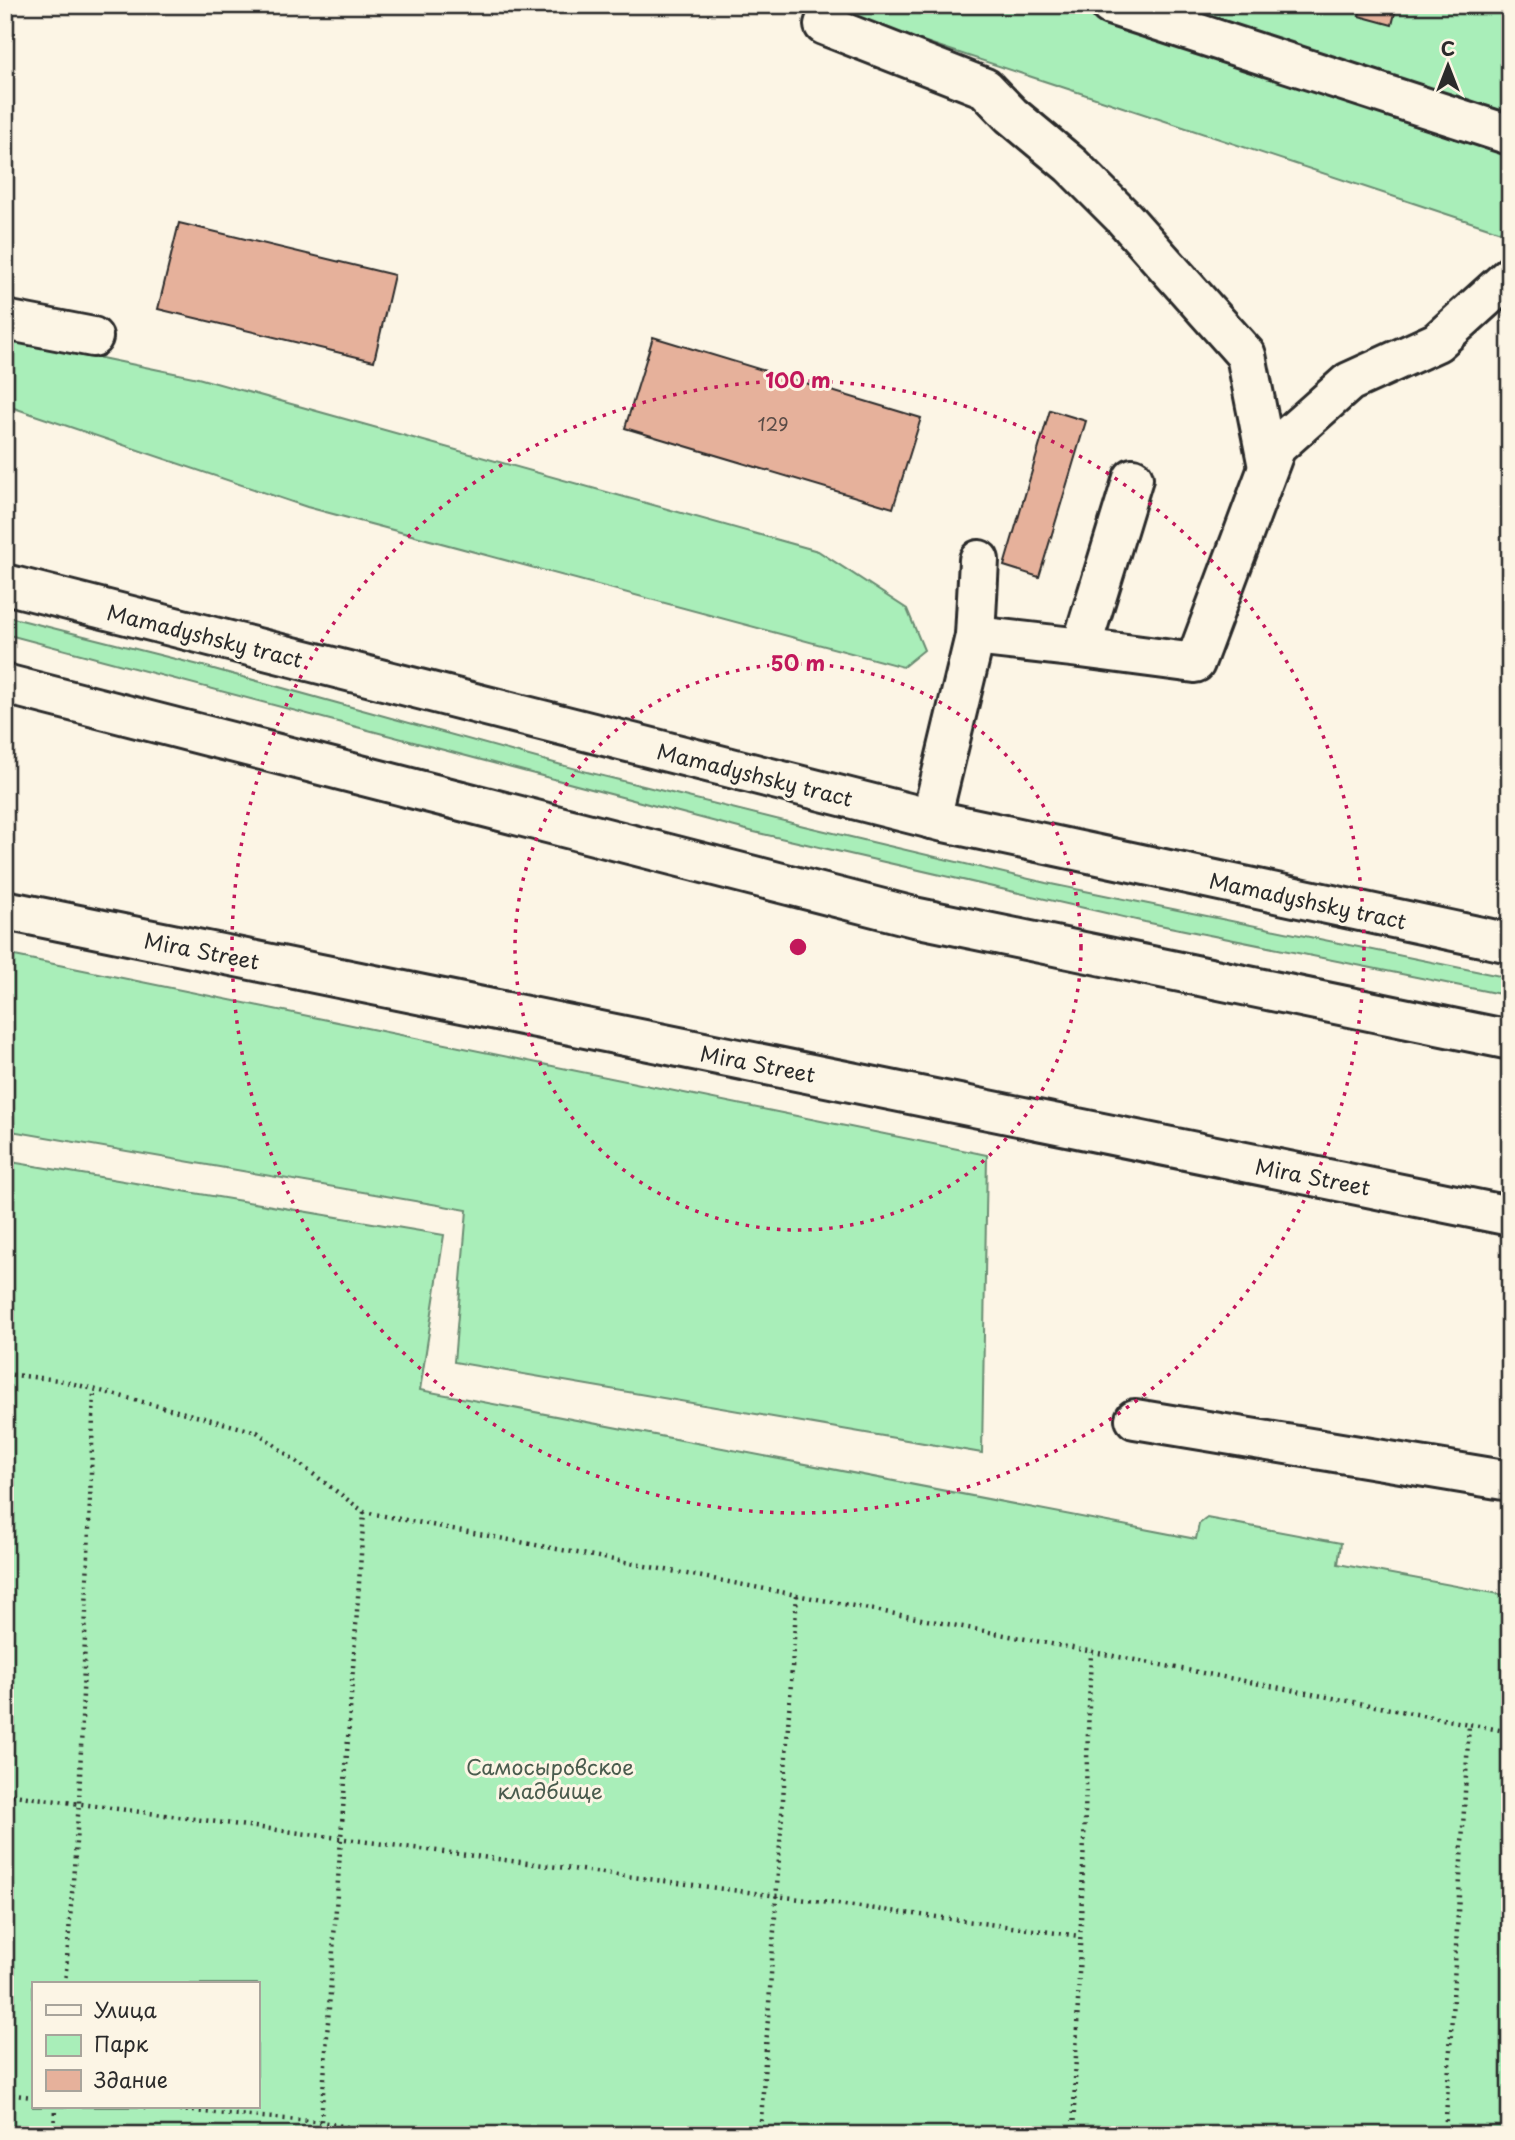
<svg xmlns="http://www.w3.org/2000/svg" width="1515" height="2140" viewBox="0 0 1515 2140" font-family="'Playpen Sans',sans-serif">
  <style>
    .green { fill: #a9eeb9; stroke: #6a8c72; stroke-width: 2; fill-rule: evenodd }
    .building { fill: #e6b19b; stroke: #2b2b2b; stroke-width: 2 }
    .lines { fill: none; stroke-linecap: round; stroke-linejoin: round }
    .minor-casing { stroke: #2b2b2b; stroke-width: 44 }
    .major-casing { stroke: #2b2b2b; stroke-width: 44 }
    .path { stroke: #2b2b2b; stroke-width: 4.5; stroke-dasharray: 2 5; stroke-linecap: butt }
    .minor { stroke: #fcf5e5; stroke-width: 38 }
    .major { stroke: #fcf5e5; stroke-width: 38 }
    .ring { fill: none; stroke: #c2185b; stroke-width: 3.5; stroke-dasharray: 3.5 7 }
    .labels { text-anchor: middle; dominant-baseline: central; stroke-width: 6; stroke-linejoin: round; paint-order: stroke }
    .number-label { font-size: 18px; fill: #5a4c47 }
    .street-label { font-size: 21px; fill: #2b2b2b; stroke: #fcf5e5 }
    .park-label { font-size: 21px; fill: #4a5c4e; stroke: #fcf5e5 }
    .centre { fill: #c2185b; stroke: #fcf5e5; stroke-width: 3.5 }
    .ring-label { font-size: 21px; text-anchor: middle; font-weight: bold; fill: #c2185b; stroke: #fcf5e5; stroke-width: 6; stroke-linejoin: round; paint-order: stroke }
  </style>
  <rect width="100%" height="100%" fill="#fcf5e5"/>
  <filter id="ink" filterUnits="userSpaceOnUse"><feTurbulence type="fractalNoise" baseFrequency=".0143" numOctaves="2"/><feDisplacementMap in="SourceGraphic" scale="14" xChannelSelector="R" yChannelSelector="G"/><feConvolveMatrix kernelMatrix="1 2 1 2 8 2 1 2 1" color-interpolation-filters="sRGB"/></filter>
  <g filter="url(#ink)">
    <!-- green -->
    <g class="green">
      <polygon points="814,5 1510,5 1510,235"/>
      <polygon points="5,338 198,378 818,551 907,609 924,650 903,667 307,507 5,405"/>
      <polygon points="5,616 203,666 587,772 804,826 1046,883 1510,978 1510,996 1145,922 754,832 5,634"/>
      <polygon points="5,954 987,1155 982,1453 454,1362 467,1210 5,1130"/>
      <path d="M5,1161L444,1235L420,1390L1196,1539L1199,1524L1207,1518L1341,1543L1338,1564L1510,1596V2135H5ZM257,1984V2107H33V1984Z"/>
    </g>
    <!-- building -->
    <g class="building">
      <polygon points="1362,5 1397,5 1392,25 1359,16"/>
      <polygon points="179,223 394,275 374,361 158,309"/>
      <polygon points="653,337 921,418 893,508 625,428"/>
      <polygon points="1050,410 1086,421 1039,577 1004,566"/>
    </g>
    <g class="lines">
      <!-- minor casing -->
      <g class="minor-casing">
        <g id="minor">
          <polyline points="831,5 824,25 985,88 1011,115 1071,165 1124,218 1246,355 1268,467"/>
          <polyline points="1110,5 1510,135"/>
          <polyline points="5,320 93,337"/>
          <polyline points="975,636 1081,648 1133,478"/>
          <polyline points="1081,648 1195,663 1276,447 1349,382 1437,342 1510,276"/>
          <polyline points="931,819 975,636 979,560"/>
          <polyline points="5,910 1510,1216"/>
          <polyline points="1135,1419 1510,1481"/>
        </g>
      </g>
      <!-- major casing -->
      <g class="major-casing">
        <g id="major">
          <polyline points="5,584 944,822 1510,943"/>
          <polyline points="5,684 914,917 1510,1040"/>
        </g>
      </g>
      <!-- path -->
      <g class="path">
        <polyline points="5,1374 59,1380 257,1432 364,1512 1510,1732"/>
        <polyline points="5,1794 1080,1936"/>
        <polyline points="65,1984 79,1803 94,1390"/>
        <polyline points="5,2094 33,2097"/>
        <polyline points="144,2107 322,2122 387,2135"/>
        <polyline points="54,2135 55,2107"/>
        <polyline points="320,2135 364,1512"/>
        <polyline points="760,2135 797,1595"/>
        <polyline points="1073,2135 1091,1652"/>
        <polyline points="1445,2135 1469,1724"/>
      </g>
      <!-- minor -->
      <use href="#minor" class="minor"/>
      <!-- major -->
      <use href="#major" class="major"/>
    </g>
  </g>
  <!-- distance rings -->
  <g class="ring">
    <circle cx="798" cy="947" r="283"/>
    <circle cx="798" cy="947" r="566"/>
  </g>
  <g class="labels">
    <!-- number labels -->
    <g class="number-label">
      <text x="773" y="423">129</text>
    </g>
    <!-- street labels -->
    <g class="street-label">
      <text transform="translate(205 635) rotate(14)">Mamadyshsky tract</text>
      <text transform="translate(755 774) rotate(14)">Mamadyshsky tract</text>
      <text transform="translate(1308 900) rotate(12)">Mamadyshsky tract</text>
      <text transform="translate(202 950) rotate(11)">Mira Street</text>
      <text transform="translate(758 1063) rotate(11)">Mira Street</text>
      <text transform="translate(1313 1176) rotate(11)">Mira Street</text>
    </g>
    <!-- park labels -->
    <g class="park-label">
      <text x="550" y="1766">Самосыровское<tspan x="550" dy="24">кладбище</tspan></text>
    </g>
  </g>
  <circle cx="798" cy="947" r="10" class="centre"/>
  <g class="ring-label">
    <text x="798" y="388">100 m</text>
    <text x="798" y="671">50 m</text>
  </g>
  <!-- margin -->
  <rect width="1515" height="2140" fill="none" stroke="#fcf5e5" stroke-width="28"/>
  <rect x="14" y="14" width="1487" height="2112" fill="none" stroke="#2b2b2b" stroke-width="2.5" filter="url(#ink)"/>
  <!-- legend -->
  <rect x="32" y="1982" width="228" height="126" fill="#fcf5e5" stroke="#a8a49b" stroke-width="2"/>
  <rect x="46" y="2005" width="35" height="10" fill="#fcf5e5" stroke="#a8a49b" stroke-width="2"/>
  <text x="94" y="2018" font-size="21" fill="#2b2b2b">Улица</text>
  <rect x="46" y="2035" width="35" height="21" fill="#a9eeb9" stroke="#a8a49b" stroke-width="2"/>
  <text x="94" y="2052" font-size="21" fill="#2b2b2b">Парк</text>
  <rect x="46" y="2070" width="35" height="21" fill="#e6b19b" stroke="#a8a49b" stroke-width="2"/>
  <text x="94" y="2088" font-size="21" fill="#2b2b2b">Здание</text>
  <!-- north arrow -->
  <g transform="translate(1448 66)" stroke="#fcf5e5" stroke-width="5" paint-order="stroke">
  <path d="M0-5L12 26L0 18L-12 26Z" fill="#2b2b2b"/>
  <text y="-10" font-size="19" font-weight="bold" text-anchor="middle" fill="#2b2b2b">С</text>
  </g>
</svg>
